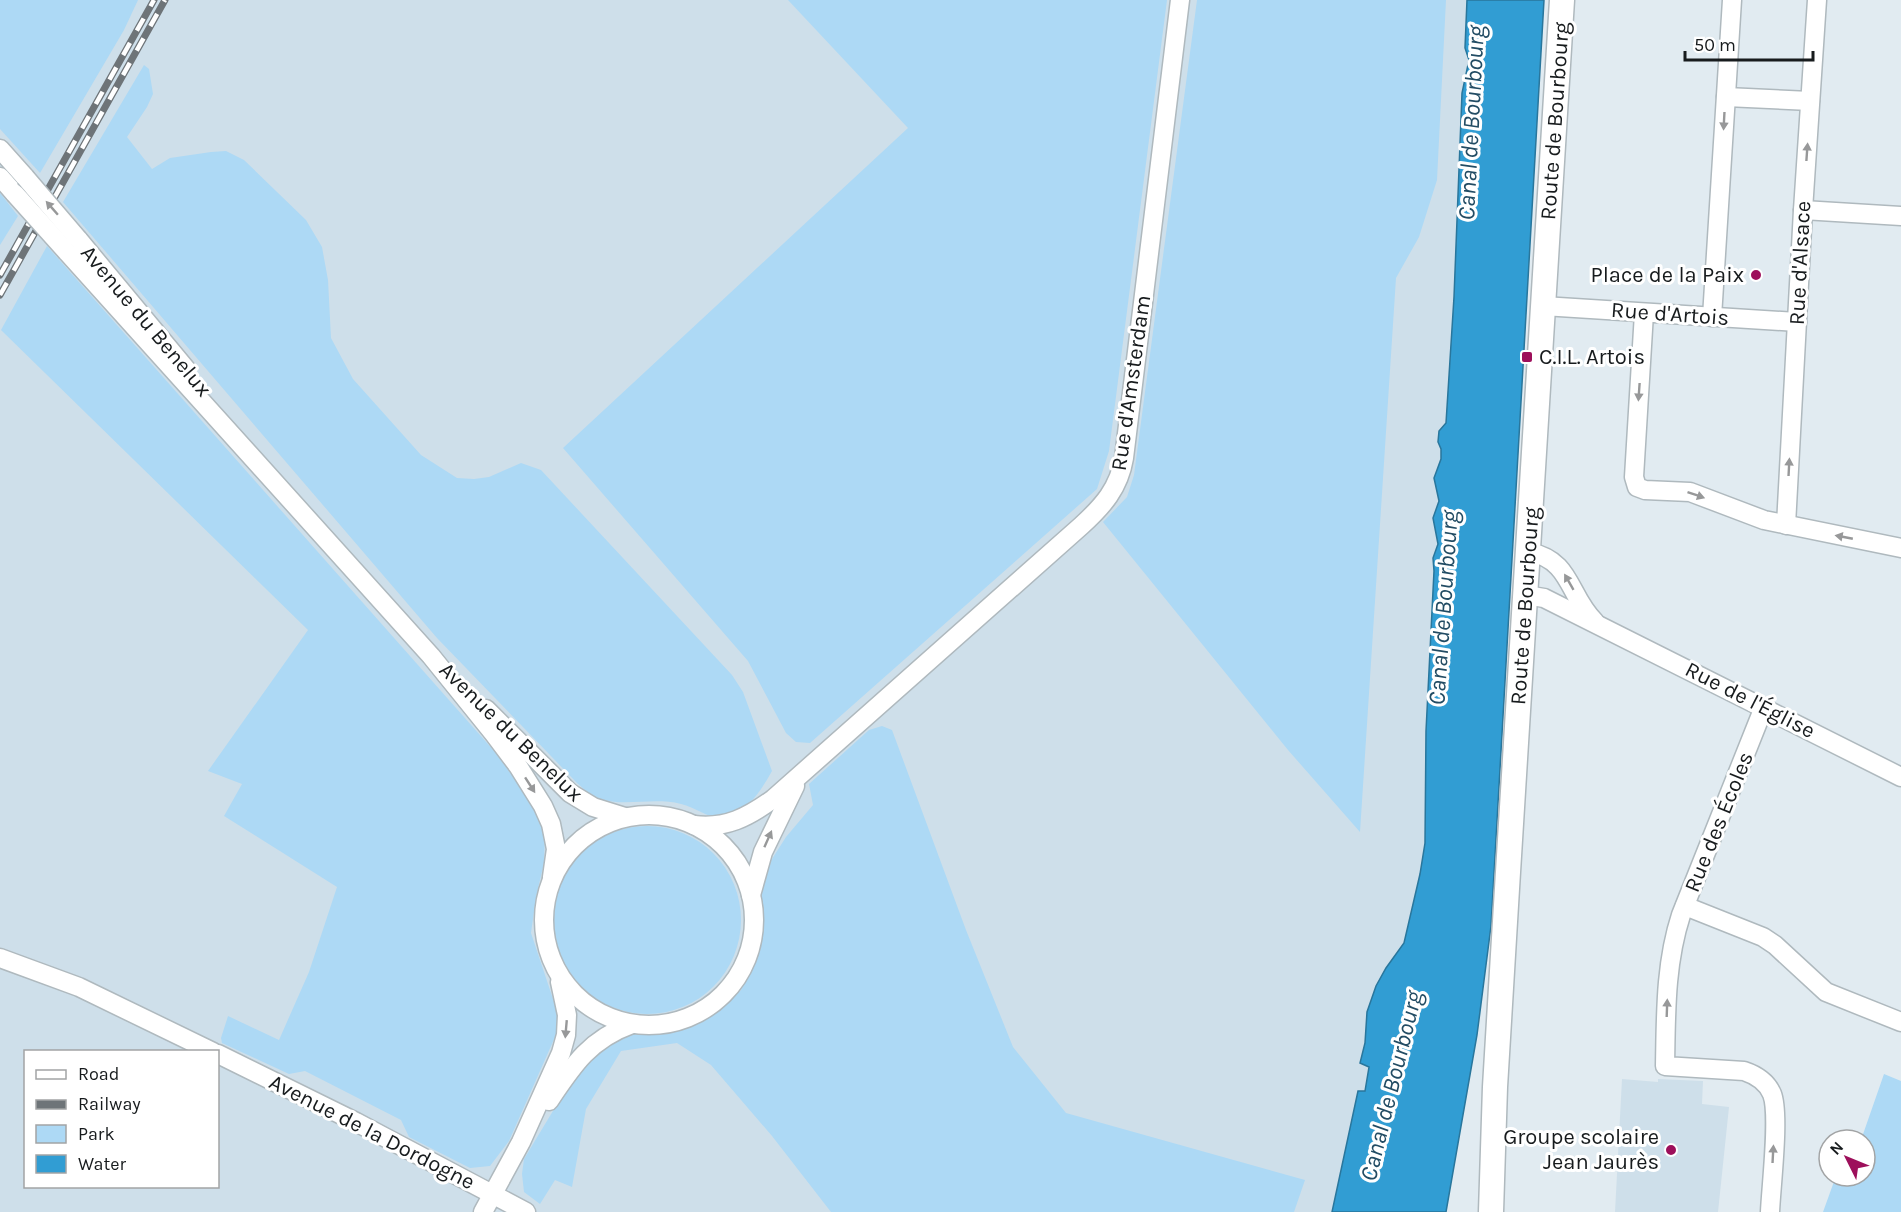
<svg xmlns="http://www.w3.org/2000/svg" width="1901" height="1212" viewBox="0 0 1901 1212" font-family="Karla,sans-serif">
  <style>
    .built { fill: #cedfea; fill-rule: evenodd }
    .green { fill: #add9f5 }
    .water { fill: #319dd3; stroke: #29769c; stroke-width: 1.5 }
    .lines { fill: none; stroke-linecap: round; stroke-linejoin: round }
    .minor-casing { stroke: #afb9be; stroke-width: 21 }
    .major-casing { stroke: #afb9be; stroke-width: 27 }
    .minor { stroke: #fff; stroke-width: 18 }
    .major { stroke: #fff; stroke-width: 24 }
    .rail-casing { stroke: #6e7478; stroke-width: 7 }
    .rail { stroke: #fff; stroke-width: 4.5; stroke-dasharray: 14; stroke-linecap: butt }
    .minor-bridge-casing { stroke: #afb9be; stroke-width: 21; stroke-linecap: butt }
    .minor-bridge { stroke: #fff; stroke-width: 18 }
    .oneway { fill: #979899 }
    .poi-dot { fill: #9d0f5b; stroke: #fff; stroke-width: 2 }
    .labels { text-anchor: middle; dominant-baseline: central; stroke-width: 6; stroke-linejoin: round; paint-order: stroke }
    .street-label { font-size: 22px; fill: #171b1d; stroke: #fff }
    .poi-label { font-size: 22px; fill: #171b1d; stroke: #fff; text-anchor: end }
    .water-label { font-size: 24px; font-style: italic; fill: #224c64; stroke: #fff }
  </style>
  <rect width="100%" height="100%" fill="#e1ebf1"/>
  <!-- built -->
  <g class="built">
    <path d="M0,0H1467L1465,48L1469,60L1462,93L1454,297L1446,423L1439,432L1438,442L1441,449V459L1434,477L1439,501L1434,525L1438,544L1433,558L1434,571L1426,731L1425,843L1417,895L1404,943L1367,1012L1365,1043L1360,1063L1369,1066L1365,1092L1358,1091L1332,1212H0ZM26,1052H218V1186H26Z"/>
    <polygon points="1622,1079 1658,1082 1658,1079 1703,1081 1702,1104 1729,1107 1718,1212 1615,1212"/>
  </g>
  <!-- green -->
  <g class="green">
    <polygon points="0,0 138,0 124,30 40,173 0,129"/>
    <polygon points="788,0 1167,0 1109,451 1097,489 810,743 796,742 786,733 748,661 563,448 908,128"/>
    <polygon points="1197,0 1446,0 1437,180 1419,237 1396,278 1360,832 1288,750 1103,522 1127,497 1134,475"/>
    <path d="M144,65L149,69L153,94L147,107L127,137L152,169L170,158L211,152L226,151L244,160L306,220L322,247L328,280L331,338L353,379L421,455L457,478L474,479L489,477L521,463L541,470L732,675L743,692L772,771C762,789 751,806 733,815C713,824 699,808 681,804C653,797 626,807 599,799C591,797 583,788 577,783L437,638L63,202Z"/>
    <polygon points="0,193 18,216 0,245"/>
    <polygon points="47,246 495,752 535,807 545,831 544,863 536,897 531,933 556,1008 559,1028 509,1141 490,1166 470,1168 409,1137 401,1120 305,1071 289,1074 222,1043 221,1038 228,1016 279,1040 309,972 337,887 224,816 242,784 208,771 308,630 1,330"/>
    <polygon points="882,726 892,730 966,930 1013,1047 1066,1113 1305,1180 1294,1212 831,1212 772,1136 711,1065 677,1043 621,1051 586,1109 572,1187 555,1180 540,1204 524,1192 522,1174 524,1159 571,1081 593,1050 630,1033 656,1034 685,1029 713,1014 741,990 754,966 762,940 760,878 786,837 813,805 809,784 869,730"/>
    <circle cx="647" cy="920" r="94"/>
    <polygon points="1884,1074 1901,1081 1901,1212 1823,1212 1836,1176 1865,1176 1865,1140 1861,1140"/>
  </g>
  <!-- water -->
  <polygon class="water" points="1467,0 1544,0 1491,926 1477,1035 1446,1212 1332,1212 1358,1091 1365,1091 1369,1067 1360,1063 1365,1043 1367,1012 1376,986 1386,968 1404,943 1420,874 1425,843 1426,731 1434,571 1433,558 1438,544 1433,518 1439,501 1434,478 1441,459 1441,449 1438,442 1439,431 1446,423 1454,297 1462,93 1469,60 1465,48"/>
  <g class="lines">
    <!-- minor casing -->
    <g class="minor-casing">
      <g id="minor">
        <polyline points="1726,97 1810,101"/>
        <polyline points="0,149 25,177"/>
        <polyline points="0,177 15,194"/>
        <polyline points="1803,210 1901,216"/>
        <polyline points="78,239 186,369"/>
        <polyline points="67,252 431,656 494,734 518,766 543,806 551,824 556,849 552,877"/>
        <polyline points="1543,306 1797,322"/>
        <polyline points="1644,313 1634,477 1637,487 1645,490 1690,492 1764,520 1901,548"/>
        <polyline points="1712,317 1732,0"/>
        <polyline points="1786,525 1803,210 1817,0"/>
        <path d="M1529,552C1572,560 1568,596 1595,622"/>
        <polyline points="1526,595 1544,598 1901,777"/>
        <path d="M1764,707L1681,915C1665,964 1666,1015 1665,1066L1744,1071C1756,1075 1767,1082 1772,1094C1780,1114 1771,1187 1770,1212"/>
        <polyline points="486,709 570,793 593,807 625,817"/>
        <circle cx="649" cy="920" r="105"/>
        <path d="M694,825C726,829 748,817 773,799L1081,526C1103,506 1119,488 1124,458L1180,0"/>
        <polyline points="751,895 763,852 795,786"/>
        <polyline points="1685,906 1763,937 1775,945 1826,992 1901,1022"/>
        <polyline points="0,958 79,987 213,1052"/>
        <polyline points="218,1054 356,1122 526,1212"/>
        <path d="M549,1101C573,1065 590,1039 632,1024"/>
        <polyline points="483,1212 521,1142 561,1053 566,1035 567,1015 560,982"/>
      </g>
    </g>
    <!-- major casing -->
    <g class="major-casing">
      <polyline id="major" points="1491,1212 1495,1087 1508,872 1562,0"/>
    </g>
    <!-- minor -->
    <use href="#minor" class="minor"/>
    <!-- major -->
    <use href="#major" class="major"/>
    <!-- rail casing -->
    <g class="rail-casing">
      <g id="rail">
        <polyline points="0,275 154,0"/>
        <polyline points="0,295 165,0"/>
      </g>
    </g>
    <!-- rail -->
    <use href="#rail" class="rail"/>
    <!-- minor-bridge casing -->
    <g class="minor-bridge-casing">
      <g id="minor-bridge">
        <polyline points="25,177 78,239"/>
        <polyline points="15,194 67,252"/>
      </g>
    </g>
    <!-- minor-bridge -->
    <use href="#minor-bridge" class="minor-bridge"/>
  </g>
  <!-- one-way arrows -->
  <defs><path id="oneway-solid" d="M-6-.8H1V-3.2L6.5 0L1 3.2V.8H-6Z" transform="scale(1.5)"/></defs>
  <g class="oneway">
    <use href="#oneway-solid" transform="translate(1724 121) rotate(93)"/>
    <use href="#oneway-solid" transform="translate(1807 152) rotate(-86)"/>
    <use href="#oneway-solid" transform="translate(52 208) rotate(-131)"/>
    <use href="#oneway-solid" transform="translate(1639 392) rotate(94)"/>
    <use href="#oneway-solid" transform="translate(1789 467) rotate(-87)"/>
    <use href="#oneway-solid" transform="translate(1696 495) rotate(19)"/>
    <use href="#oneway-solid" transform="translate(1844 537) rotate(-169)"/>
    <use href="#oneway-solid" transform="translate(1569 582) rotate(-120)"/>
    <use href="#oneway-solid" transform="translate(530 785) rotate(57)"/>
    <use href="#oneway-solid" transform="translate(768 839) rotate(-66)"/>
    <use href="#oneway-solid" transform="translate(1667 1008) rotate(-88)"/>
    <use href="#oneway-solid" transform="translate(566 1029) rotate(95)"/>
    <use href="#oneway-solid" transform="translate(1773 1154) rotate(-87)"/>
  </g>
  <!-- markers -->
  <g class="poi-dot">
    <circle cx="1756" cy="275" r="6"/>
    <rect x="1521" y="351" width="12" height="12" rx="3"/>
    <circle cx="1671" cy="1150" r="6"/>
  </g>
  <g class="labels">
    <!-- street labels -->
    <g class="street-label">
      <text transform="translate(1555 121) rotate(-86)">Route de Bourbourg</text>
      <text transform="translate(1800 263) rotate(-87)">Rue d'Alsace</text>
      <text transform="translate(1670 314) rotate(4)">Rue d'Artois</text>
      <text transform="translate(146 321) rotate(50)">Avenue du Benelux</text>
      <text transform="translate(1131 383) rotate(-82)">Rue d'Amsterdam</text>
      <text transform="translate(1525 606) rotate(-86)">Route de Bourbourg</text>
      <text transform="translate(1750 700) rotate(27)">Rue de l'Église</text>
      <text transform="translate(511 732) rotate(44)">Avenue du Benelux</text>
      <text transform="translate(1719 822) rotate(-68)">Rue des Écoles</text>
      <text transform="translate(372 1132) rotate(27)">Avenue de la Dordogne</text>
    </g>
    <!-- poi labels -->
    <g class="poi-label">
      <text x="1744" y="275">Place de la Paix</text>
      <text x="1539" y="357" text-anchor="start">C.I.L. Artois</text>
      <text x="1659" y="1137">Groupe scolaire<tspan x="1659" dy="25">Jean Jaurès</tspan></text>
    </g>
    <!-- water labels -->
    <g class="water-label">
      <text transform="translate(1471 123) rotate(-87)">Canal de Bourbourg</text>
      <text transform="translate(1443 608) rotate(-86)">Canal de Bourbourg</text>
      <text transform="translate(1391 1086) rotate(-76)">Canal de Bourbourg</text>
    </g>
  </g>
  <!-- legend -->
  <rect x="24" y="1050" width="195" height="138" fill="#ffffff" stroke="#a2a4a5" stroke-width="1.5"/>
  <rect x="36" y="1070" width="30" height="9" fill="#ffffff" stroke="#a2a4a5" stroke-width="1.5"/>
  <text x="78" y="1080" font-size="18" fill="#171b1d">Road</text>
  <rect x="36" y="1100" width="30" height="9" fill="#6e7478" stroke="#a2a4a5" stroke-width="1.5"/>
  <text x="78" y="1110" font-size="18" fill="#171b1d">Railway</text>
  <rect x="36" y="1125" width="30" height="18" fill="#add9f5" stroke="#a2a4a5" stroke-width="1.5"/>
  <text x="78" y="1140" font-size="18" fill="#171b1d">Park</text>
  <rect x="36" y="1155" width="30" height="18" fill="#319dd3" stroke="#a2a4a5" stroke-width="1.5"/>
  <text x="78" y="1170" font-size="18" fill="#171b1d">Water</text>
  <!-- north arrow -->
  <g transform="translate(1847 1158) rotate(313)"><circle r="28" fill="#ffffff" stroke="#a2a4a5" stroke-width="1.5"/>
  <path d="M0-4.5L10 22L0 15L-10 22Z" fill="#9d0f5b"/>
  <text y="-9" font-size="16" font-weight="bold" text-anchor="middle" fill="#171b1d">N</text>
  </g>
  <!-- scale -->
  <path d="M1685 51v9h128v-9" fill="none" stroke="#171b1d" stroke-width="3"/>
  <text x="1694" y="51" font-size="18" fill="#171b1d" stroke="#ffffff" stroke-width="4.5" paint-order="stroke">50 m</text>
</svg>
